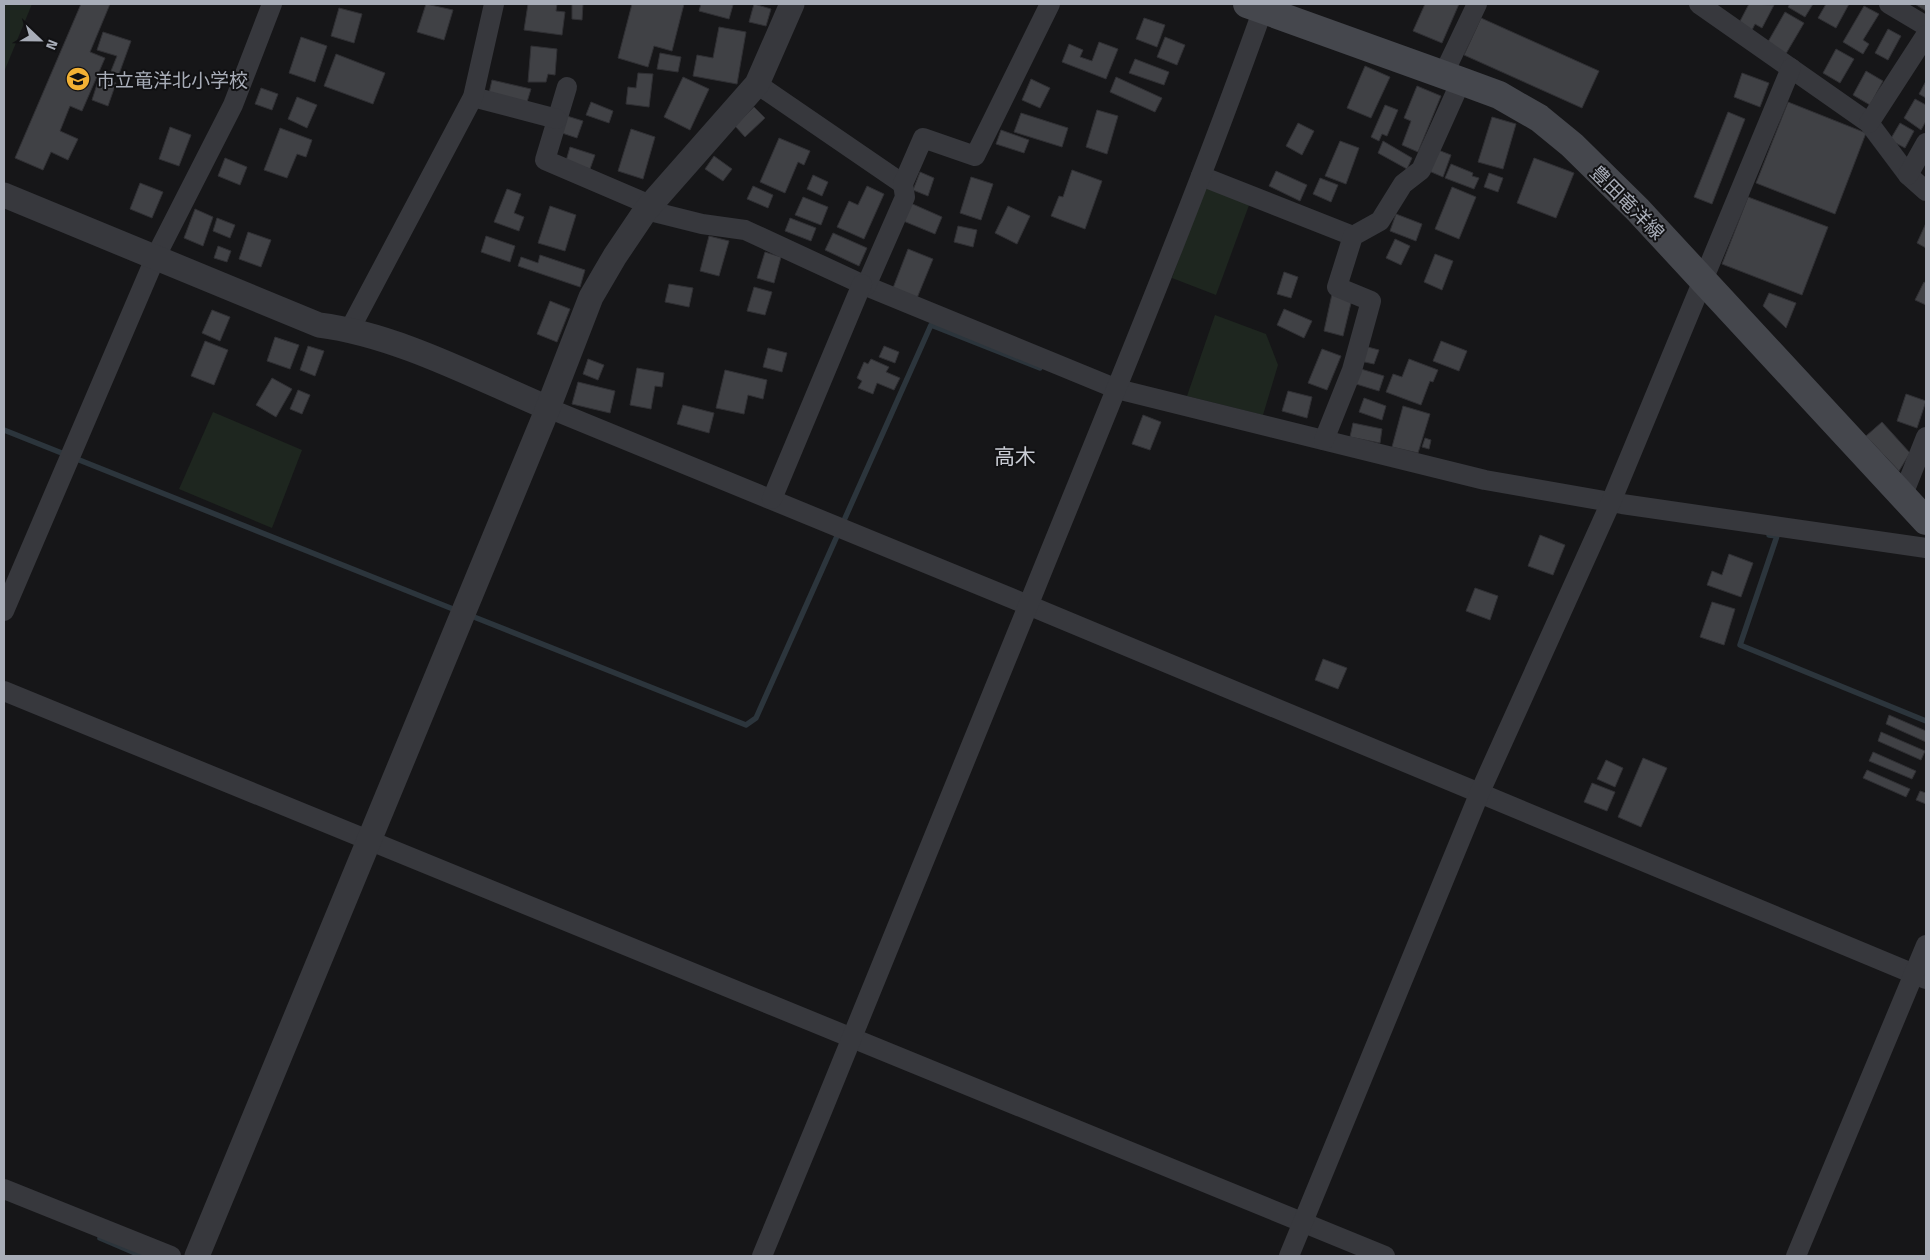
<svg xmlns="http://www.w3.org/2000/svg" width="1930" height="1260" viewBox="0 0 1930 1260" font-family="'Titillium Web','Noto Sans JP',sans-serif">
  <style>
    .green { fill: #1e261f }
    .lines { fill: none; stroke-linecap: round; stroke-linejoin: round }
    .stream { stroke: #2c353c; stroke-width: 5.5 }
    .building { fill: #404145; stroke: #303034 }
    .minor { stroke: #37383d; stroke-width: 20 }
    .tertiary { stroke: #37383d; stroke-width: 25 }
    .secondary { stroke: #45474d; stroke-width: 28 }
    .labels { text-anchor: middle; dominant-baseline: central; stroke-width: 4; stroke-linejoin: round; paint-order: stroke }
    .poi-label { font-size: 19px; fill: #a8adb8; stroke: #111113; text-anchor: start }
    .street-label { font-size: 19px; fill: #a8adb8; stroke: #111113 }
    .quarter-label { font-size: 21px; fill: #c9ccd4; stroke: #111113 }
  </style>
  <rect width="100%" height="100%" fill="#161618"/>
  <!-- green -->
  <g class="green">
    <polygon points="4,4 32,4 4,72"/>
    <polygon points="1208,179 1252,197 1216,295 1172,278"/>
    <polygon points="1215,315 1266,334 1278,365 1263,415 1187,396"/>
    <polygon points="213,412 302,450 272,528 179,489"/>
  </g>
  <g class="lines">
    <!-- stream -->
    <g class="stream">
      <polyline points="4,430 458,611"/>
      <polyline points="1769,535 1777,536 1740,645 1926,721"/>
      <polyline points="469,615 746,725 756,718 931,325 1040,368"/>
      <polyline points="100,1238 142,1256"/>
    </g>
  </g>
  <!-- building -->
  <g class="building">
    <polygon points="81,4 110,4 90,52 105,58 82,111 70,106 60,131 78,139 68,160 51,152 43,170 15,158"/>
    <polygon points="426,4 453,10 444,40 417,32"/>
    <polygon points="528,4 557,4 556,11 565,12 562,35 524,30"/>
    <polygon points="572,4 595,4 583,4 582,20 572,19"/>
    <polygon points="632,4 684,4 672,51 654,46 648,67 618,58"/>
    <polygon points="701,4 727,4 733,5 729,19 699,11"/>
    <polygon points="754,4 771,9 766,26 749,22"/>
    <polygon points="1425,4 1459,4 1442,43 1413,31"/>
    <polygon points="1749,4 1774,5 1762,28 1755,24 1751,32 1738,25"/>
    <polygon points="1790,4 1813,4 1805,17 1788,7"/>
    <polygon points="1826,4 1849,4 1836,28 1818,18"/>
    <polygon points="1915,4 1926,4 1926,11"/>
    <polygon points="1864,6 1879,14 1863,40 1869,44 1863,54 1843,42"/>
    <polygon points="339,8 362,14 354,43 331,36"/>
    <polygon points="1785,12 1804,23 1784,57 1765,47"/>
    <polygon points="1144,18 1165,25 1157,47 1136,39"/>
    <polygon points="1481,18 1599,71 1582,108 1464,55"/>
    <polygon points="719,27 746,32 737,84 693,76 697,55 713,58"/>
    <polygon points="1888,29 1901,36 1888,60 1875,53"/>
    <polygon points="103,32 131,41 119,74 111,71 117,56 97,50"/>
    <polygon points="301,37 327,46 315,82 289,73"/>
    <polygon points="1165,37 1185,45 1177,65 1157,57"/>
    <polygon points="1099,42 1118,49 1106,79 1062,62 1069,44 1083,50 1080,57 1092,61"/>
    <polygon points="531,46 557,49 555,75 548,74 546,82 528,82"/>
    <polygon points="1836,49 1854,59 1840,83 1823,73"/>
    <polygon points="660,53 681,57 678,72 657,69"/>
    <polygon points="336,54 385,73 373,104 324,86"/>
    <polygon points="1135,59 1169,72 1164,85 1129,73"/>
    <polygon points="1365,66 1390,77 1371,118 1347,108"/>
    <polygon points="1866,71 1883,81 1870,105 1853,95"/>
    <polygon points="638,73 653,74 649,107 626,104 628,87 636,88"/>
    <polygon points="1742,73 1769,83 1760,107 1734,97"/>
    <polygon points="683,77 709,89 690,130 664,117"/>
    <polygon points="1116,77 1162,98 1155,112 1110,92"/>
    <polygon points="99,78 116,83 108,106 92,100"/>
    <polygon points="1031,79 1050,88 1040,108 1022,100"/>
    <polygon points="492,80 531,89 527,102 489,93"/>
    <polygon points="1926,81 1926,98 1919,94"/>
    <polygon points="1417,86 1441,96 1418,152 1402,145 1411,121 1404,118"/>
    <polygon points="261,88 278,94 272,110 255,104"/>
    <polygon points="297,97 317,105 307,128 288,119"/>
    <polygon points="1915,99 1926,105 1926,121 1921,130 1904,118"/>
    <polygon points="591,102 613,111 609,123 586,115"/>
    <polygon points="1788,102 1866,133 1835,214 1756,183"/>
    <polygon points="1385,105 1398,110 1387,136 1382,134 1379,141 1371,137"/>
    <polygon points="754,107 765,118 745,137 735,126"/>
    <polygon points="1097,110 1118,116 1107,154 1086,147"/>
    <polygon points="1728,112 1745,119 1712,204 1694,197"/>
    <polygon points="1021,113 1068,128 1062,147 1014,132"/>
    <polygon points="567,116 583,121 577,138 562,133"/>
    <polygon points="1492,117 1516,124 1503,169 1478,162"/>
    <polygon points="1298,123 1314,131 1302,155 1286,146"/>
    <polygon points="1900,123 1914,131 1905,148 1890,140"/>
    <polygon points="170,127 191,135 179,166 159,159"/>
    <polygon points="280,128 312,140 306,157 297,154 287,178 264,170"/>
    <polygon points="631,129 655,137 643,179 618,171"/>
    <polygon points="1001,130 1029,140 1024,153 996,144"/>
    <polygon points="779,138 810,151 804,165 798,162 785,193 760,182"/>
    <polygon points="1340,141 1359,148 1346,184 1325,176"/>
    <polygon points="1383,141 1412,158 1407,169 1378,153"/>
    <polygon points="570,147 595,155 590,169 566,161"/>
    <polygon points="1438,150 1451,155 1443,177 1429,171"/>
    <polygon points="714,156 732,169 723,181 705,169"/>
    <polygon points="225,158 247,167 240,185 218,176"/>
    <polygon points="1534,158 1574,173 1556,218 1517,203"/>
    <polygon points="1451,164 1473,173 1472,176 1479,178 1474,189 1445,178"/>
    <polygon points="1072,170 1102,181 1085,229 1051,216 1059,196 1063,197"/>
    <polygon points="1276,171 1307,185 1300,201 1269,186"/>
    <polygon points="920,172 934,178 928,196 913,190"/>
    <polygon points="1489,173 1503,178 1498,192 1484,187"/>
    <polygon points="813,175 828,182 822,196 807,189"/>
    <polygon points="971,177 993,184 981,220 960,213"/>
    <polygon points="1320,178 1338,185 1331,202 1313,194"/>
    <polygon points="140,183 163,192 152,218 130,209"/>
    <polygon points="753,186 773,195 768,208 747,199"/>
    <polygon points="867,186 884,194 864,239 837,227 849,201 858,205"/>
    <polygon points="1452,187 1476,197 1459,239 1435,229"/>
    <polygon points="507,189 521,194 514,213 524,217 519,231 494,222"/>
    <polygon points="803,197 828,207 821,225 795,215"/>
    <polygon points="1748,197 1828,227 1802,295 1722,264"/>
    <polygon points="908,202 942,217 935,234 901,220"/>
    <polygon points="550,206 576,215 565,251 538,243"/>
    <polygon points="1008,206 1030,216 1017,244 995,233"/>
    <polygon points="195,209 213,217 203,246 184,238"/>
    <polygon points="1396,214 1422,224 1416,241 1390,231"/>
    <polygon points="217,218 235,225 230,238 213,231"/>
    <polygon points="790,218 816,228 811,241 785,231"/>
    <polygon points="1926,223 1926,248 1917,243"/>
    <polygon points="958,226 977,230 973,247 954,242"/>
    <polygon points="248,232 271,240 261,267 239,259"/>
    <polygon points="833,233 867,248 859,266 825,250"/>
    <polygon points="486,236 515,246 510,262 481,252"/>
    <polygon points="709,236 729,241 719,276 700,271"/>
    <polygon points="1395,239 1410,246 1401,265 1386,258"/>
    <polygon points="218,246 231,251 227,262 214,258"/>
    <polygon points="908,249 933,259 917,298 893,288"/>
    <polygon points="765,252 781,257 774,283 757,278"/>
    <polygon points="1435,254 1453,261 1442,290 1424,282"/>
    <polygon points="540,255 585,270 580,287 518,266 521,257 538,263"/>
    <polygon points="1284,272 1298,277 1291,298 1277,294"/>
    <polygon points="1924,282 1926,283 1926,305 1915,300"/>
    <polygon points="669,284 693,288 689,307 665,302"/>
    <polygon points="754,287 772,292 765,315 747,311"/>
    <polygon points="1769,293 1796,303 1786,328 1763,306"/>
    <polygon points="1332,294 1352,299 1343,336 1324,331"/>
    <polygon points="550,301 570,309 557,342 537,334"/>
    <polygon points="1284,309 1312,321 1304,338 1277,325"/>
    <polygon points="212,310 230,317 220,341 202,333"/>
    <polygon points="275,337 299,345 290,369 267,361"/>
    <polygon points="205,341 228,350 214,385 191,376"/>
    <polygon points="1441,341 1467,351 1459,371 1433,361"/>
    <polygon points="308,346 324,351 315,376 300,370"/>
    <polygon points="884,346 899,352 895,363 879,357"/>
    <polygon points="1364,346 1379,350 1374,364 1360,361"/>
    <polygon points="768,348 787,353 782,372 763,367"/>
    <polygon points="1322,349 1341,356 1327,390 1308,383"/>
    <polygon points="588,359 604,365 598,380 583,374"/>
    <polygon points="871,359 889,367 886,372 900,378 894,390 877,383 873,394 858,388 862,381 857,378 864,362 868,364"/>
    <polygon points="1409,359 1438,370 1433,382 1430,381 1421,405 1386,392 1393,374 1402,377"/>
    <polygon points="637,368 664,373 662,387 655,386 651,409 630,405"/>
    <polygon points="1361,369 1384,376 1379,391 1356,384"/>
    <polygon points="725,370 767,380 763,399 748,395 744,414 716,408"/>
    <polygon points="272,378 292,389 276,417 256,405"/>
    <polygon points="578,382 615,391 610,413 572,404"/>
    <polygon points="298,390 310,395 302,414 290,409"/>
    <polygon points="1288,391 1312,397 1307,418 1282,411"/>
    <polygon points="1906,394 1926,401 1917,428 1897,421"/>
    <polygon points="1364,398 1386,406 1382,420 1359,412"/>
    <polygon points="683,405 714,413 709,433 677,424"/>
    <polygon points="1403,406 1430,414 1418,453 1392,447"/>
    <polygon points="1143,415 1161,422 1150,450 1132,444"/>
    <polygon points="1882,422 1910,453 1899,471 1866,436"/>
    <polygon points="1353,423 1382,429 1380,443 1350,437"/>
    <polygon points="1425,438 1431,440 1429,449 1422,447"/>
    <polygon points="1540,535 1565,545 1553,575 1528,566"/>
    <polygon points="1729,554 1753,563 1741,597 1707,585 1712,571 1722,575"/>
    <polygon points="1475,588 1498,596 1490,620 1466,611"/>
    <polygon points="1712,602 1735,609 1724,645 1700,637"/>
    <polygon points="1323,659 1347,668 1338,689 1315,680"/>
    <polygon points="1889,715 1926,731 1926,742 1886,724"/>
    <polygon points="1881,732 1925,751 1921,760 1878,741"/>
    <polygon points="1873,752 1916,771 1912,779 1869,761"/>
    <polygon points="1643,758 1667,768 1641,827 1618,817"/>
    <polygon points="1606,760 1623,768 1615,787 1597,779"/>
    <polygon points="1867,770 1910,789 1906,797 1863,778"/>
    <polygon points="1592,783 1615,792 1607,811 1584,802"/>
    <polygon points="1920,791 1926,793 1926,804 1916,800"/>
  </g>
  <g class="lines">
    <!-- minor -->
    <g class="minor">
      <polyline points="1699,4 1869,123 1908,175 1926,191"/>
      <polyline points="1889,4 1926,26"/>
      <polyline points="1443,75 1477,4"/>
      <polyline points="757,84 903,184"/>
      <polyline points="567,87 545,160 650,205"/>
      <polyline points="473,97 557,119"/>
      <polyline points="1869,123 1926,35"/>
      <polyline points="1908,175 1926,143"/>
      <polyline points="1201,176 1353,236"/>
      <polyline points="646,210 702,224 745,230 866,286 1117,389 1485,480 1622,504 1926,548"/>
      <polyline points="866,286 905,197 903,184 923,138 975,156 1050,4"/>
      <polyline points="350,329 473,97 494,4"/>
      <polyline points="548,408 1028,605 1926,979"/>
      <polyline points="1324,440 1352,370 1371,301 1337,287 1353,236 1380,221 1403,184 1421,170 1461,81"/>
      <polyline points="1902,497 1926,437"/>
      <polyline points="772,499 862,284"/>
      <polyline points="4,611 156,256 233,105 272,4"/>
      <polyline points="4,691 1385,1256"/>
      <polyline points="4,1189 171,1256"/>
      <path d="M762,1256C852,1040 939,823 1028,606C1108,408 1191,211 1263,9"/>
      <polyline points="1289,1256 1480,792 1611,502 1791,68"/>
      <polyline points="1796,1256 1926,945"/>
    </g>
    <!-- tertiary -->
    <g class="tertiary">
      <path d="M4,195L319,325C397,335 475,377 548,408"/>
      <polyline points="197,1256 548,408 591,297 615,256 646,210 757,84 792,4"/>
    </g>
    <!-- secondary -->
    <polyline class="secondary" points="1247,4 1461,81 1499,95 1539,118 1572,145 1638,210 1926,521"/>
  </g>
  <!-- icons -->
  <defs>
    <g id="school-disc" transform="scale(1.25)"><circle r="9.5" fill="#f2b134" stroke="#111113"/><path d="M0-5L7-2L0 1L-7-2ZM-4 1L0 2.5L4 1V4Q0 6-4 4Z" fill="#111"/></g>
  </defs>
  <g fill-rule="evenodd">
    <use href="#school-disc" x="78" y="79"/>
  </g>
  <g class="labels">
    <!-- poi labels -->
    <g class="poi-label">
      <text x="96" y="79">市立竜洋北小学校</text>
    </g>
    <!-- street labels -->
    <g class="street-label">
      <text transform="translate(1628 202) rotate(45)">豊田竜洋線</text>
    </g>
    <!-- quarter labels -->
    <g class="quarter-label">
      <text x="1015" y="456">高木</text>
    </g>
  </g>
  <!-- border -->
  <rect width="1930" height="1260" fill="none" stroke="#a8adb8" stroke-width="10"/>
  <!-- north arrow -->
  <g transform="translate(40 40) rotate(112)" stroke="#111113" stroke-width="4" paint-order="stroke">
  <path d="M0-4L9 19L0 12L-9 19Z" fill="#a8adb8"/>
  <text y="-8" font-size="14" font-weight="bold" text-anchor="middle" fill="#a8adb8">N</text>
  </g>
</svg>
